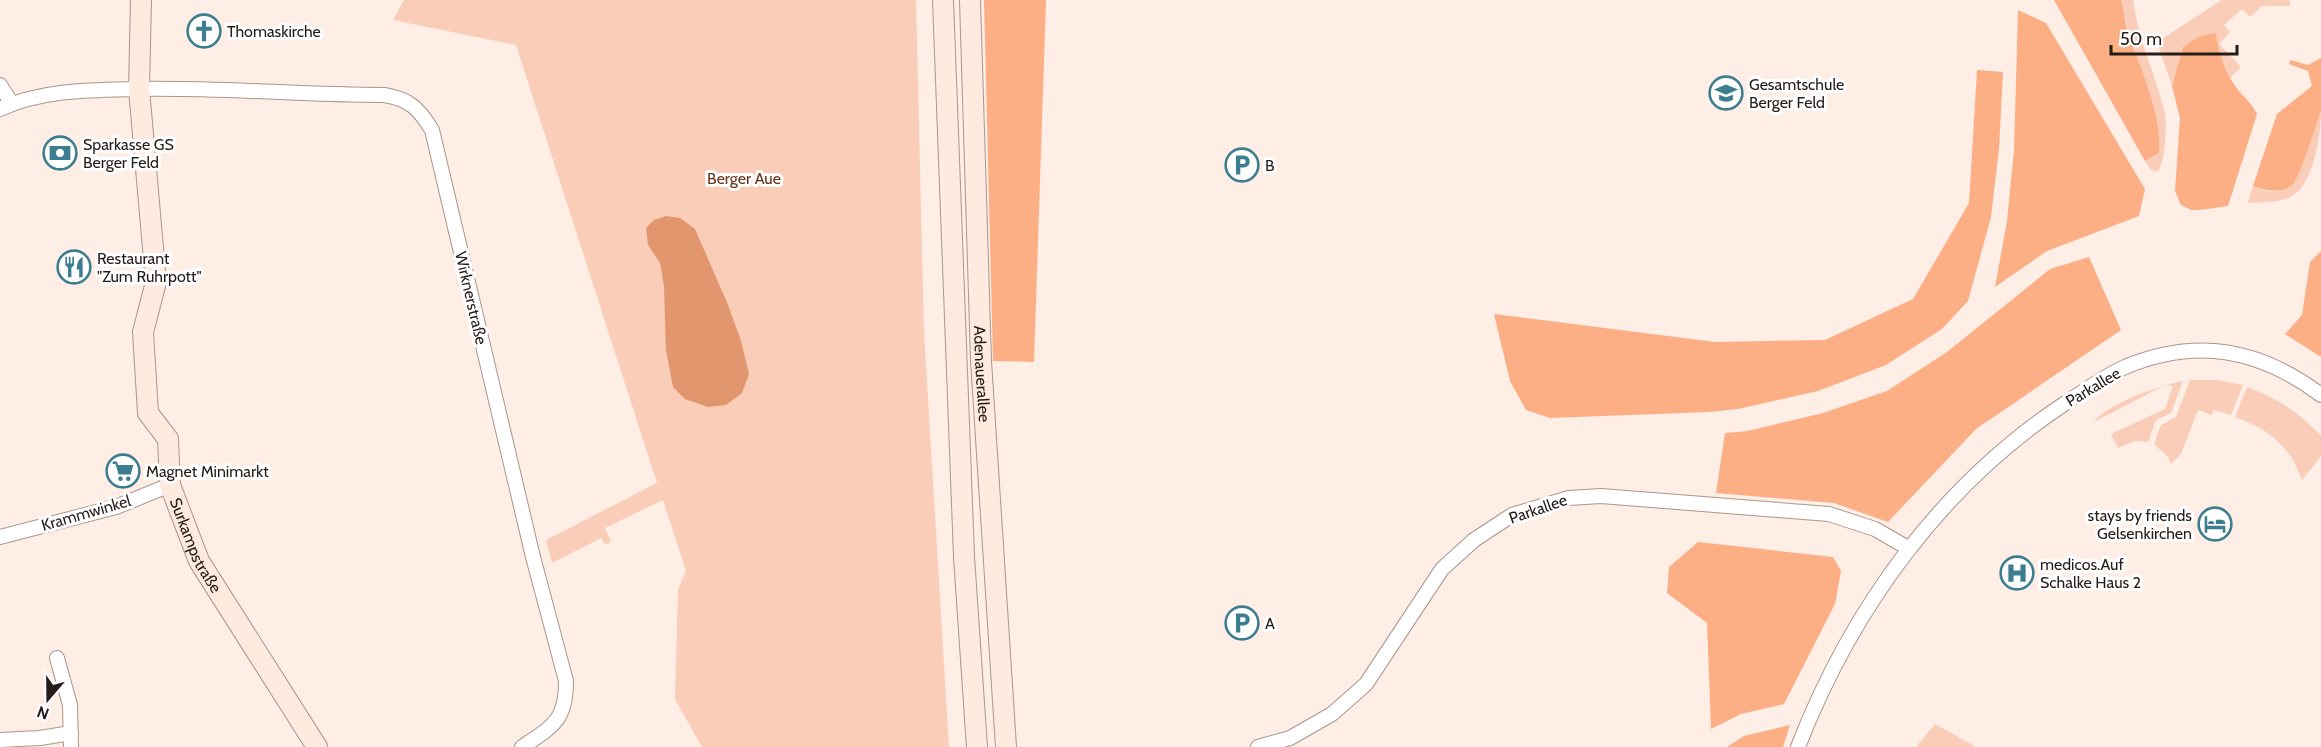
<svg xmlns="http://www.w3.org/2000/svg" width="2321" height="747" viewBox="0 0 2321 747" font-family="Cabin,sans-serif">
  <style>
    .green { fill: #f9cdb7 }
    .forest { fill: #fcae85 }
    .water { fill: #e2966e }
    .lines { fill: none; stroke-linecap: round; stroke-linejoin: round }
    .street-casing { stroke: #a9968d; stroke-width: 16 }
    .secondary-casing { stroke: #a9968d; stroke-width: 22 }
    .street { stroke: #fff; stroke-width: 14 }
    .secondary { stroke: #feeadf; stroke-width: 20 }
    .labels { text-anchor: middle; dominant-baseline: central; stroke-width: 6; stroke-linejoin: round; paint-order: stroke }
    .poi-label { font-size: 16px; fill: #241d19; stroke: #fff; text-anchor: start }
    .park-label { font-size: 16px; fill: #673519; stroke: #fff }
    .street-label { font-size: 16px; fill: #241d19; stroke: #fff }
  </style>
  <rect width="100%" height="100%" fill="#feeee6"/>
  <!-- green -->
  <g class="green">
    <polygon points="404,0 916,0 924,332 949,747 702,747 675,699 678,589 686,571 663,500 605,528 611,542 605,545 601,538 552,563 546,540 657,483 516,45 393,20"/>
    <path d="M2121,0H2133C2138,40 2156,75 2165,114C2167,124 2165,167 2157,172L2151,170L2145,161L2159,153C2162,127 2150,100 2143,76C2134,51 2127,26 2121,0Z"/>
    <polygon points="2222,0 2290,0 2290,6 2262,6 2250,17 2242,9 2224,25 2230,32 2219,44 2241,67 2230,78 2221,60 2216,33 2183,47 2172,86 2157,42"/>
    <path d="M2321,111C2321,134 2314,186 2290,197C2278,203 2261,202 2248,203L2253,186C2308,212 2302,138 2321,111Z"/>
    <polygon points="2190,380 2217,380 2243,385 2231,415 2214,410 2211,415 2198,410 2181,454 2171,464 2168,457 2154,444 2161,425 2176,417"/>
    <path d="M2183,381L2171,413L2156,420L2148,442L2135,441L2118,448L2111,434L2165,409L2173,386L2165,385L2094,422C2106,404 2161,385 2183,381Z"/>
    <path d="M2247,387C2276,397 2300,413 2321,436V456L2302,480C2289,444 2268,429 2235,417Z"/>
    <polygon points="1935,724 1976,747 1916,747"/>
  </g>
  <!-- forest -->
  <g class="forest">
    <polygon points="984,0 1046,0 1034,362 993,361"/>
    <path d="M2054,0H2121C2124,10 2125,21 2128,32C2139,66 2163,116 2159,153L2145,161Z"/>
    <polygon points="2018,10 2046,23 2145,189 2139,216 2047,251 1995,287 2007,221 2014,151"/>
    <path d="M2216,33C2219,55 2225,74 2239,91C2246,99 2252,104 2257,114L2228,206L2200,210H2191L2181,205L2175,191L2180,118L2172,86L2183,47L2200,36Z"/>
    <path d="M2321,58C2321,71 2321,99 2321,110C2317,123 2301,174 2293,184C2284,194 2264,191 2253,186L2277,114L2312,86L2308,71L2289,64L2291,60L2308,65Z"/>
    <polygon points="1977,70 2003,72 1999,149 1991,217 1968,301 1942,329 1886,365 1818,391 1738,409 1709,412 1550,418 1526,410 1510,381 1494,314 1715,342 1825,340 1913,299 1969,203"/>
    <polygon points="2321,251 2321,357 2285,334 2302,315 2310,262"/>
    <polygon points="2089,257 2121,330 1976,429 1888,522 1834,503 1716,493 1725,433 1748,431 1823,413 1887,391 1947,352 2050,269"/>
    <polygon points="1698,542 1833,557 1841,571 1835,604 1784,704 1741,714 1711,729 1707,623 1667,593 1669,567"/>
    <polygon points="1790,725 1783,747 1727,747 1744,736"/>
  </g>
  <!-- water -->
  <polygon class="water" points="666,216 680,218 695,229 728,305 741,341 749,374 742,393 726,405 708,407 685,399 673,387 666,350 664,286 660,263 648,245 646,228 654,220"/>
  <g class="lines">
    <!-- street casing -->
    <g class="street-casing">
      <g id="street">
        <polyline points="0,85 12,104"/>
        <path d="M0,109C42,90 89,90 134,89C217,87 301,95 384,95C410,99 419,109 432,130L533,557L566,681C566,721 553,726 522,747"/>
        <polyline points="0,537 116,507 170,485"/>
        <polyline points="57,658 70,705 71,747"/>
        <polyline points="0,740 40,738 71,733"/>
        <polyline points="1258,747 1290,738 1332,714 1366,684 1442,569 1474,540 1512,515 1569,498 1601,496 1829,514 1875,529 1908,548"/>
        <path d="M1798,747C1852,608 1942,484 2067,402C2086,390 2105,376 2125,367C2197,337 2260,349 2321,395"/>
      </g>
    </g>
    <!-- secondary casing -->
    <g class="secondary-casing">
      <g id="secondary">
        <path id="s1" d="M141,0L139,89L156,282L143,332L148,413L168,439L170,485L199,561L317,747"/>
        <polyline points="943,0 964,557 977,747"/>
        <path id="s2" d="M970,0L981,361L1006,747"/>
      </g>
    </g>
    <!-- street -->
    <use href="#street" class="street"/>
    <!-- secondary -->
    <use href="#secondary" class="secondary"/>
  </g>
  <!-- icons -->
  <defs>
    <g id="church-ring" transform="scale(1.725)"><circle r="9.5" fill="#fff" stroke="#3d7d90" stroke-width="1.5"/><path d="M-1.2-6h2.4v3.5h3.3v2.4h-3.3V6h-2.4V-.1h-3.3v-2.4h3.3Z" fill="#3d7d90"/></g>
    <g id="school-ring" transform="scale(1.725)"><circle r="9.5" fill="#fff" stroke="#3d7d90" stroke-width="1.5"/><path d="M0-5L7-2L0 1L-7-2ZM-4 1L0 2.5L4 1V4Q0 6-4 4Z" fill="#3d7d90"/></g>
    <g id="bank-ring" transform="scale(1.725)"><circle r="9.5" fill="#fff" stroke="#3d7d90" stroke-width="1.5"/><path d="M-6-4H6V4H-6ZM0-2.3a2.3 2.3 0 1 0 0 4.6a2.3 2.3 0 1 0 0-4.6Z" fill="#3d7d90"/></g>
    <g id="parking-ring" transform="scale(1.725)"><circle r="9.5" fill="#fff" stroke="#3d7d90" stroke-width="1.5"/><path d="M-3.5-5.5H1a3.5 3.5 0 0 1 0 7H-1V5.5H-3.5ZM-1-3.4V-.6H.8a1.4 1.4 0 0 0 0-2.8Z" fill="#3d7d90"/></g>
    <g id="restaurant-ring" transform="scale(1.725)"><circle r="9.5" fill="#fff" stroke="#3d7d90" stroke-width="1.5"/><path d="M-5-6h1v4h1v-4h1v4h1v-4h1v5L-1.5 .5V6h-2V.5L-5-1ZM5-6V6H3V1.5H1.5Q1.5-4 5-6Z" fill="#3d7d90"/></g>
    <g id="supermarket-ring" transform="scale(1.725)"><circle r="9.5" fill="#fff" stroke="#3d7d90" stroke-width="1.5"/><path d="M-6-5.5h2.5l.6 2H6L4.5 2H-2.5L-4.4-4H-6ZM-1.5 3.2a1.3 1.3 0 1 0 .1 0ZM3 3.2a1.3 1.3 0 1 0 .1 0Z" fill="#3d7d90"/></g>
    <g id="hotel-ring" transform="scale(1.725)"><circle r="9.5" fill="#fff" stroke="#3d7d90" stroke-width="1.5"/><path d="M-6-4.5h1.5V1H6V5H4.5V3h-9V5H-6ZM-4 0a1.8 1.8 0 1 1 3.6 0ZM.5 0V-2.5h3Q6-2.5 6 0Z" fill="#3d7d90"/></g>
    <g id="hospital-ring" transform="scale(1.725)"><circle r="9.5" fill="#fff" stroke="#3d7d90" stroke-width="1.5"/><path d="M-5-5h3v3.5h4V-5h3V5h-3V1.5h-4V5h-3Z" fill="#3d7d90"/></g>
  </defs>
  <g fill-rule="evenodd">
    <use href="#church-ring" x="204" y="31"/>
    <use href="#school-ring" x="1726" y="93"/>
    <use href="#bank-ring" x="60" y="153"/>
    <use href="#parking-ring" x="1242" y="165"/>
    <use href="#restaurant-ring" x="74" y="267"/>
    <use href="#supermarket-ring" x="123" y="471"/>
    <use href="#hotel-ring" x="2215" y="524"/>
    <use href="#hospital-ring" x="2017" y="573"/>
    <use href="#parking-ring" x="1242" y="623"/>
  </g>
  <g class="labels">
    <!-- poi labels -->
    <g class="poi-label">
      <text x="227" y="31">Thomaskirche</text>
      <text x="1749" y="84">Gesamtschule<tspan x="1749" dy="18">Berger Feld</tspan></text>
      <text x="83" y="144">Sparkasse GS<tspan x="83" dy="18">Berger Feld</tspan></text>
      <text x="1265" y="165">B</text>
      <text x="97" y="258">Restaurant<tspan x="97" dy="18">"Zum Ruhrpott"</tspan></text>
      <text x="146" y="471">Magnet Minimarkt</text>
      <text x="2192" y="515" text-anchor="end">stays by friends<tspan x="2192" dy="18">Gelsenkirchen</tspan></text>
      <text x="2040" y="564">medicos.Auf<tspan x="2040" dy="18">Schalke Haus 2</tspan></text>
      <text x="1265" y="623">A</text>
    </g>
    <!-- park labels -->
    <g class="park-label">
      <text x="744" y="178">Berger Aue</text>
    </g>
    <!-- street labels -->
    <g class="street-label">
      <text transform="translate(471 298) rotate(77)">Wirknerstraße</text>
      <text stroke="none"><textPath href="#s2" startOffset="374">Adenauerallee</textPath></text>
      <text transform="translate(2093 387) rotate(-31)">Parkallee</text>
      <text transform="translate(1538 509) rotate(-19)">Parkallee</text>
      <text transform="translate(86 513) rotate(-16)">Krammwinkel</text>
      <text stroke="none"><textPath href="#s1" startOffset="560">Surkampstraße</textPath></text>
    </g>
  </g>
  <!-- north arrow -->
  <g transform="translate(48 699) rotate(200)" stroke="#ffffff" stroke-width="4.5" paint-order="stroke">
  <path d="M0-4.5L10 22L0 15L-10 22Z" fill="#241d19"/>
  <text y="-9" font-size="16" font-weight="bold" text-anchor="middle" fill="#241d19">N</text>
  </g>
  <!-- scale -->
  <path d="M2111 45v9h126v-9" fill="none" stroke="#241d19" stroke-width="3"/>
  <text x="2120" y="45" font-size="18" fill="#241d19" stroke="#ffffff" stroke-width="4.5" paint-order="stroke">50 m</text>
</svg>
